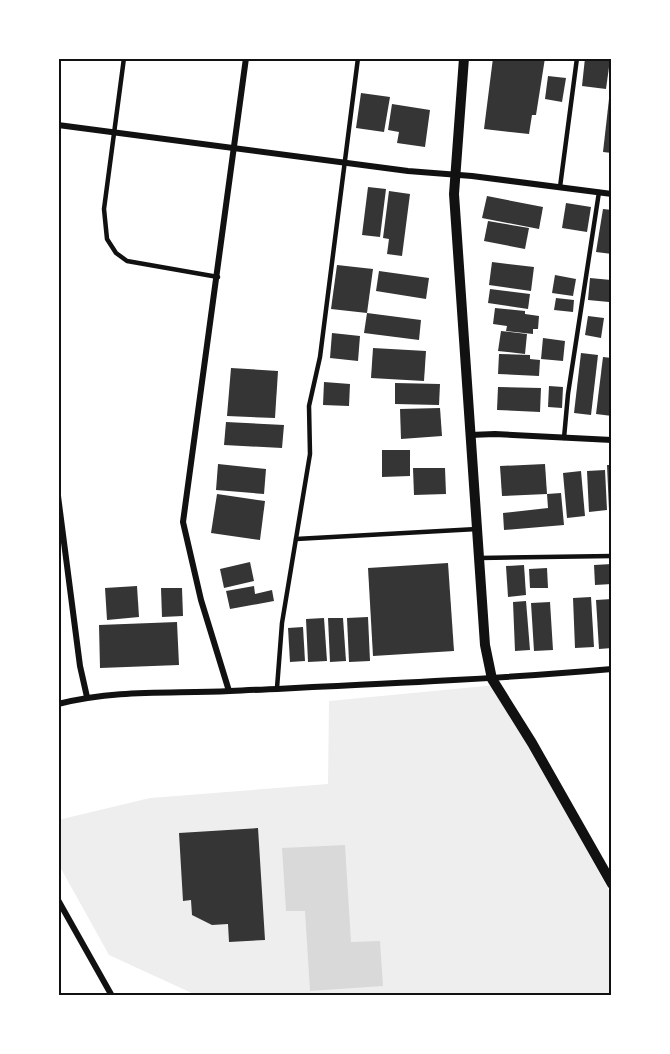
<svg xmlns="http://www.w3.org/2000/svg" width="670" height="1054" viewBox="0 0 670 1054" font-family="'Source Sans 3',sans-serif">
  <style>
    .green { fill: #eee }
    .water { fill: #d9d9d9 }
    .building { fill: #353535 }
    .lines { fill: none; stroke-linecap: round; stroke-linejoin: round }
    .service { stroke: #111; stroke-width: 4.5 }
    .minor { stroke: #111; stroke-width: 6 }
    .tertiary { stroke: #111; stroke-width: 10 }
    .neatline { fill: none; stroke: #111; stroke-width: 2 }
  </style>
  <rect width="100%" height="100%" fill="#fff"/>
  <!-- green -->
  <polygon class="green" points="496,685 611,894 611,995 196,995 109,955 59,865 58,820 150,798 328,784 329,701"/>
  <!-- water -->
  <polygon class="water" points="345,845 351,942 380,941 383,986 310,991 305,911 286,911 282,848"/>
  <!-- building -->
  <g class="building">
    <polygon points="493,58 545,58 536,115 532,115 529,134 484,129"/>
    <polygon points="585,58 610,60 606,89 582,86"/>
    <polygon points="548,76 566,78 562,102 545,99"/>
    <polygon points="361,93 390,97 384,132 356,128"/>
    <polygon points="609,99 612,99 612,153 603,152"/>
    <polygon points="392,104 430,110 425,147 397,143 399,132 388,130"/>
    <polygon points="368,187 386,189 380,237 362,235"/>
    <polygon points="389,191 410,194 402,256 387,254 389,239 383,238"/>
    <polygon points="487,196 543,207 539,229 482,218"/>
    <polygon points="566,203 591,207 587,232 562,228"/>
    <polygon points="603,209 612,210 612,254 596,252"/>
    <polygon points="488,221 529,228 525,249 484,241"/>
    <polygon points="492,262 534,267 531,291 489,285"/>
    <polygon points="337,265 373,269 367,313 331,309"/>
    <polygon points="379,271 429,278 426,299 376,291"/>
    <polygon points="555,275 576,279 573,296 552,293"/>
    <polygon points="590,278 611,280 609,302 588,300"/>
    <polygon points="490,289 530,294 528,309 488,303"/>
    <polygon points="556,298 574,300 573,312 554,310"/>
    <polygon points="495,308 525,311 525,314 539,316 538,329 533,329 533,334 506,331 507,326 493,324"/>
    <polygon points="367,313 421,320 419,340 364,333"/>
    <polygon points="588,316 604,318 601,338 585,335"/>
    <polygon points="501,331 527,334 525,354 498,351"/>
    <polygon points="332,333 360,336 358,361 330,358"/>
    <polygon points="543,338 565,341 563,361 541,359"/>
    <polygon points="373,348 426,351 424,381 371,378"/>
    <polygon points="581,353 598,355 591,415 574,413"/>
    <polygon points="499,354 530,355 530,359 540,360 539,376 498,374"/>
    <polygon points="603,357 612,358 612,416 596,414"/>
    <polygon points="231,368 278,371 275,418 227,416"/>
    <polygon points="324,382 350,384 349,406 323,405"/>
    <polygon points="395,383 440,384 439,405 395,404"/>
    <polygon points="549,386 563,387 562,408 548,407"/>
    <polygon points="498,387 541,388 540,412 497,410"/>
    <polygon points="440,408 442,436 401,439 400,409"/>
    <polygon points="226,422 284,425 282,448 224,445"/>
    <polygon points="382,450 410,450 410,476 382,477"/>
    <polygon points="218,464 266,469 264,494 216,490"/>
    <polygon points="545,464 547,494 502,496 500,466"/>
    <polygon points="607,465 612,465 612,509 609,510"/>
    <polygon points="413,468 445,468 446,494 414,495"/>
    <polygon points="605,470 607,510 589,512 587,471"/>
    <polygon points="581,471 585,516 567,518 563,473"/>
    <polygon points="561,493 564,525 504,530 503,513 548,508 547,494"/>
    <polygon points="217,494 265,501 260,540 211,533"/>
    <polygon points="250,562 254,581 224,588 220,569"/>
    <polygon points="448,563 454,651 373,656 368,568"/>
    <polygon points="612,564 612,584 595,585 594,565"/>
    <polygon points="524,565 526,595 508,597 506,566"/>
    <polygon points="547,568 548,588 530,588 529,569"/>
    <polygon points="137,586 139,617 107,620 105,588"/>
    <polygon points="254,586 255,594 272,590 274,601 230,609 226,591"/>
    <polygon points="161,588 182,588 183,616 162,617"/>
    <polygon points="591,597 594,647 575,648 573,598"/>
    <polygon points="612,599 612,648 599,649 596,600"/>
    <polygon points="526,601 530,650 515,651 513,602"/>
    <polygon points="550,602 553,650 534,651 531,603"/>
    <polygon points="368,617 370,661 349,662 347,618"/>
    <polygon points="324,618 327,661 308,662 306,619"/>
    <polygon points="328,618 343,618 346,661 330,662"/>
    <polygon points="177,622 179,665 100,668 99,625"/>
    <polygon points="303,627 305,661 290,662 288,628"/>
    <polygon points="258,828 265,940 229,942 228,924 212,925 192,915 191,900 183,901 179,833"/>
  </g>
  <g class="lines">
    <!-- service -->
    <g class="service">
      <polyline points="124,58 104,209 107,239 116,253 127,261 218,277"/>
      <polyline points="560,187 577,58"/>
      <polyline points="564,438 568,394 599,192"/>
      <polyline points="296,539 477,529"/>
      <polyline points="479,558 612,556"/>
      <polyline points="277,688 282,623 310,454 309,406 320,357 358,58"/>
    </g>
    <!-- minor -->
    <g class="minor">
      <polyline points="58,125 408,171 472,176 612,194"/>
      <polyline points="470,435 495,434 612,440"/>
      <polyline points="58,496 80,666 87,697"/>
      <polyline points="229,691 201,600 183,522 246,58"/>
      <path d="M58,704C119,689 169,694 230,691C357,685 485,680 612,669"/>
      <polyline points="58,900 112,996"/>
    </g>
    <!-- tertiary -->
    <polyline class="tertiary" points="464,58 454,194 485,645 492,679 532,743 612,884"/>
  </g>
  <!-- border -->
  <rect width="670" height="1054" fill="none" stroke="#ffffff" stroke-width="120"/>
  <rect x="60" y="60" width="550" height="934" class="neatline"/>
</svg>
